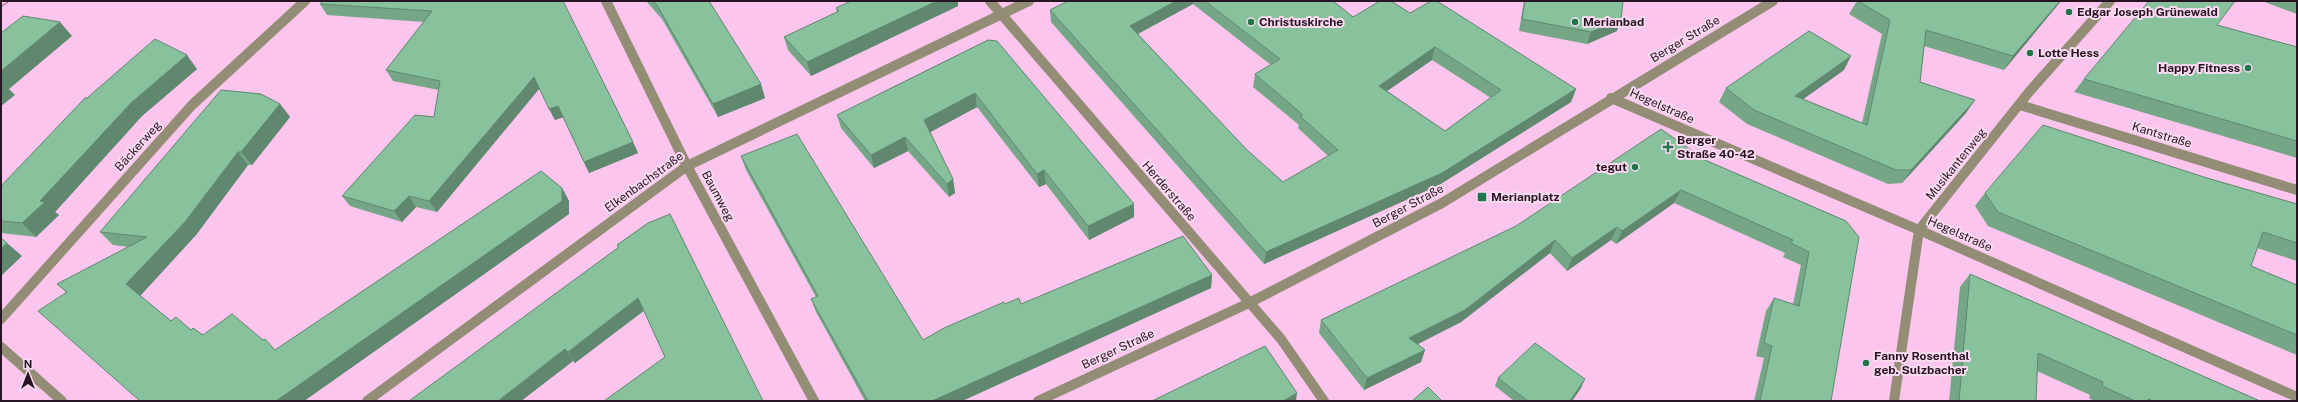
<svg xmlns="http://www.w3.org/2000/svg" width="2298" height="402" viewBox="0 0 2298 402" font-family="'Public Sans',sans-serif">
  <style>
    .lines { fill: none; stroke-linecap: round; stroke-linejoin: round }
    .minor { stroke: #938d75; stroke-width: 10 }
    .tram { stroke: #826079; stroke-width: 1 }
    .wall { fill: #75a787; fill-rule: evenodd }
    .shaded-wall { fill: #5f886e }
    .building { fill: #88c29d; stroke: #5f886e; fill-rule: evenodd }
    .poi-dot { fill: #207649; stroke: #fbdaf2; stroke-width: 1.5 }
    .labels { text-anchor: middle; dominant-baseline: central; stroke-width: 4; stroke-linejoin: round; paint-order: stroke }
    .poi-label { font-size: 12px; font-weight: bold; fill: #281523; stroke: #fbdaf2; text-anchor: start }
    .street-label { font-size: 12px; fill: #281523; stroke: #fbdaf2 }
  </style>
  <rect width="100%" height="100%" fill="#fbc5ed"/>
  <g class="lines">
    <!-- minor -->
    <g class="minor">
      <polyline points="606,1 687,166 814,401"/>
      <polyline points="990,1 1281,339 1324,401"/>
      <polyline points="1611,98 1919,230 2297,397"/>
      <polyline points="2020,105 2297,190"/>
      <polyline points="1,319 192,105 305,1"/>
      <polyline points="1,347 62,401"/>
      <polyline points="367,401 687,166 1029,1"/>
      <polyline points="1038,401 1249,303 1442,203 1773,1"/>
      <polyline points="1894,401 1919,230 2029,92 2110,1"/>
    </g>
    <!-- tram -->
    <polyline class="tram" points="1,7 9,1"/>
  </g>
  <!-- wall -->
  <g class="wall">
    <polygon points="563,1 638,153 589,173 563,117 555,120 539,88 437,212 416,207 402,222 350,206 342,196 434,117 439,90 393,81 386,70 424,22 327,15 320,4"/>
    <polygon points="646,1 709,1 765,98 718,117 662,19"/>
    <polygon points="851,1 958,1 958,6 811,76 788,50 784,37 837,12 836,8"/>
    <path d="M1068,1H1333L1353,17L1410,13L1576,89L1571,102L1439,185L1264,264L1051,22L1050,10ZM1193,4L1271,65L1255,74L1253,87L1299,125L1298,128L1328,156L1283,182L1246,149L1138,34ZM1432,60L1491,98L1445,131L1387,91Z"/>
    <polygon points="1524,1 1623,1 1617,31 1587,44 1519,31"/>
    <polygon points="1857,1 2061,1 2004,70 1924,46 1920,82 1966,113 1902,183 1888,184 1747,124 1719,102 1726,88 1844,70 1803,99 1862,123 1882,34 1849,14"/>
    <polygon points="2262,1 2297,1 2297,14"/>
    <polygon points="2217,25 2297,47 2297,158 2074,92 2084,79"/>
    <polygon points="988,40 1134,217 1089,240 1046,184 1039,187 977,107 930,132 953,179 955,193 949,197 908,151 874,168 841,128 837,115"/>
    <polygon points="197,69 142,116 55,212 59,215 36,237 1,233 1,186 87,98"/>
    <polygon points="280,104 290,117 252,165 248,165 196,235 140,296 171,321 203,335 275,350 562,188 569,201 569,214 304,401 140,401 66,292 57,284 129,247 113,245 100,232"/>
    <polygon points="741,156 923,340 1005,304 1021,304 1212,275 1211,288 962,401 865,401 816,312 811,299 816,297 746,170"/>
    <polygon points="1705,160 1846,221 1831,401 1754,401 1764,358 1756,356 1766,311 1774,298 1793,304 1801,265 1783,257 1785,253 1674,203 1616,244 1611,240 1567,271 1550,253 1461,322 1418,344 1425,350 1421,362 1364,390 1319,333 1321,320"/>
    <polygon points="2207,178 2297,204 2297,261 2257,248 2251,266 2297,285 2297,355 1988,226 1975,206 1985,193"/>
    <polygon points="648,223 665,357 644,311 575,363 573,361 521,401 618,248 617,245"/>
    <polygon points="1970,274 2260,401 2094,401 2089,398 2090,395 2037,371 2036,401 1949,401 1960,287"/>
    <polygon points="1498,378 1581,388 1572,401 1514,401 1495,386"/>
  </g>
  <!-- shaded-wall -->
  <g class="shaded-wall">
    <polygon points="937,1 958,1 958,6 811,76 807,62"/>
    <polygon points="1176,1 1193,1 1193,4 1130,38 1130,26"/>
    <polygon points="2060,1 2061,1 2004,70 2013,56"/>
    <polygon points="1621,20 1617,31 1587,44 1591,32"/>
    <polygon points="60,22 72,36 9,89 15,95 1,106 1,71"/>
    <polygon points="1435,47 1432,60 1377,98 1379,86"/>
    <polygon points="187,55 197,69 142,116 55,212 59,215 36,237 22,223 40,201 131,103"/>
    <polygon points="1851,56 1844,70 1788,110 1795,96"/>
    <polygon points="534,77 540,88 437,212 429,201"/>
    <polygon points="761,84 765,98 718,117 713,104"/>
    <polygon points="1576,89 1571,102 1439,185 1264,264 1266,252"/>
    <polygon points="975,93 977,107 927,134 924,120"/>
    <polygon points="1975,100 1966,113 1902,183 1911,170"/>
    <polygon points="280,104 290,117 252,165 241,152"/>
    <polygon points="558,106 564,117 555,120 549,109"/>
    <polygon points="905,137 908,151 874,168 871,155"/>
    <polygon points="633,142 638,153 589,173 584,162"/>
    <polygon points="238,152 248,165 196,235 139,297 126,284"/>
    <polygon points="1044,170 1046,184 1039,187 1037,174"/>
    <polygon points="953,179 955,193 949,197 947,184"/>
    <polygon points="562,188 569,201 569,214 304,401 276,401"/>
    <polygon points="1681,190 1674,203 1616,244 1622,231"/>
    <polygon points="409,196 416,207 402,222 394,211"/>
    <polygon points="1134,204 1134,217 1089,240 1088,226"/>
    <polygon points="1617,227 1611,240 1567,271 1572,258"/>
    <polygon points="1555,240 1550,253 1461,322 1406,350 1409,338"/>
    <polygon points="7,243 22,256 1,276 1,249"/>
    <polygon points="1212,275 1211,288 962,401 932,401"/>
    <polygon points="638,298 644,310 575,363 568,352"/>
    <polygon points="565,349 573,361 521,401 498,401"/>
    <polygon points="1425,350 1421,362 1364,390 1367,378"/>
    <polygon points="1585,379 1581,388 1572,401 1570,401"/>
    <polygon points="1297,393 1296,401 1283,401"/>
  </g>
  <!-- building -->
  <g class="building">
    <polygon points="323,1 563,1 633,142 584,162 558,106 549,109 534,77 429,201 409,196 394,211 342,196 415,115 434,117 440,81 386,70 432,11 320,4"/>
    <polygon points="653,1 709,1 761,84 713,104 657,5"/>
    <polygon points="851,1 937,1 807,62 784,37 839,11 836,8"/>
    <path d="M1068,1H1176L1130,26L1246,149L1283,182L1338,150L1300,116L1303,115L1255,74L1280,59L1205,1H1333L1353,17L1380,1H1391L1410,13L1431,1H1437L1576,89L1442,173L1266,252L1050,10ZM1435,47L1501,90L1445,131L1379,86Z"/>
    <polygon points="1525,1 1623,1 1621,20 1591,32 1522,19"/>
    <polygon points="1858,1 2060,1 2013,56 1926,30 1920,82 1975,100 1911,170 1896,170 1754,110 1726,88 1809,31 1851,56 1795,96 1867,125 1890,20"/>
    <polygon points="2149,1 2235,1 2217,25 2297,47 2297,141 2084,79"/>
    <polygon points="23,16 60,22 1,71 1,33"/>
    <polygon points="155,39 187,55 131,103 40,201 45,202 22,223 1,221 1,186 85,98 87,98"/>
    <polygon points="988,40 997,41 1134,204 1088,226 1044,170 1037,174 975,93 924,120 953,179 947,184 905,137 871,155 837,115"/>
    <polygon points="221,90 261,94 280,104 241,152 238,152 185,222 126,284 171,321 176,317 191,330 193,328 203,335 232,314 263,340 265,339 275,350 541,171 562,188 562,201 276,401 140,401 38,311 67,292 57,284 147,237 100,232"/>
    <polygon points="2043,125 2207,178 2297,204 2297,243 2263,232 2251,266 2297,285 2297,335 1998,212 1985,193"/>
    <polygon points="1661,129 1705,160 1846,221 1859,237 1831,401 1760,401 1772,346 1764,343 1774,298 1799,306 1809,252 1791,243 1793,240 1681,190 1622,231 1617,227 1572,258 1555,240 1465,310 1409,338 1425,350 1367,378 1321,320 1516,226"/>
    <polygon points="797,134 923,340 944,328 1004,302 1005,304 1019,298 1021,304 1183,236 1212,275 932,401 868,401 811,299 818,296 741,156"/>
    <polygon points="670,214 763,401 604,401 665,357 638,298 568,352 565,349 498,401 409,401 619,247 617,245 648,223"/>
    <polygon points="1,238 7,243 1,249"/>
    <polygon points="1970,274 2260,401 2153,401 2148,399 2148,401 2135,401 2102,386 2103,382 2038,353 2036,401 1959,401"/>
    <polygon points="1535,343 1585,379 1570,401 1528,401 1498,378"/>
    <polygon points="1265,346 1297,393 1283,401 1152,401"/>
    <polygon points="1428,387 1442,401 1412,401"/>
  </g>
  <!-- markers -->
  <g class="poi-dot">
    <circle cx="2069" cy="12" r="4"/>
    <circle cx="1251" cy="22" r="4"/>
    <circle cx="1575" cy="22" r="4"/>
    <circle cx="2030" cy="53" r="4"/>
    <circle cx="2248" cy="68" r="4"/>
    <path d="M1666 141h4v4h4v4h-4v4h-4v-4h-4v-4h4z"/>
    <circle cx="1635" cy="167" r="4"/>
    <rect x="1477" y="192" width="10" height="10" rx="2"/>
    <circle cx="1866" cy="363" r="4"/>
  </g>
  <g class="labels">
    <!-- poi labels -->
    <g class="poi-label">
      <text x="2077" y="12">Edgar Joseph Grünewald</text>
      <text x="1259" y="22">Christuskirche</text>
      <text x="1583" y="22">Merianbad</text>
      <text x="2038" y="53">Lotte Hess</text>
      <text x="2240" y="68" text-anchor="end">Happy Fitness</text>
      <text x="1677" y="140">Berger<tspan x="1677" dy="14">Straße 40-42</tspan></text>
      <text x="1627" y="167" text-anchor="end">tegut</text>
      <text x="1491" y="197">Merianplatz</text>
      <text x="1874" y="356">Fanny Rosenthal<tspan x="1874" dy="14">geb. Sulzbacher</tspan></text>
    </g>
    <!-- street labels -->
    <g class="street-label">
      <text transform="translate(1685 39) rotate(-31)">Berger Straße</text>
      <text transform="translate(1662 106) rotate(24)">Hegelstraße</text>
      <text transform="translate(2162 135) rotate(17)">Kantstraße</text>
      <text transform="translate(138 146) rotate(-48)">Bäckerweg</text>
      <text transform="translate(1956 164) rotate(-51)">Musikantenweg</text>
      <text transform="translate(644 182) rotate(-36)">Elkenbachstraße</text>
      <text transform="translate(1169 191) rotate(49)">Herderstraße</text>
      <text transform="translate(718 196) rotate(62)">Baumweg</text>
      <text transform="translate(1408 206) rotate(-28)">Berger Straße</text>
      <text transform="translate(1960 234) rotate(24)">Hegelstraße</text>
      <text transform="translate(1118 349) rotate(-25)">Berger Straße</text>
    </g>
  </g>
  <!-- border -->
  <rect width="2298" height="402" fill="none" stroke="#281523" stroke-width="4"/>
  <!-- north arrow -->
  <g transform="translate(28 374)" stroke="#fbdaf2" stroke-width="3" paint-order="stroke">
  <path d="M0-3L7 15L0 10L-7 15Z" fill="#281523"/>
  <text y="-6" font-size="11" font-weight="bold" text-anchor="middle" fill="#281523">N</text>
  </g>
</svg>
